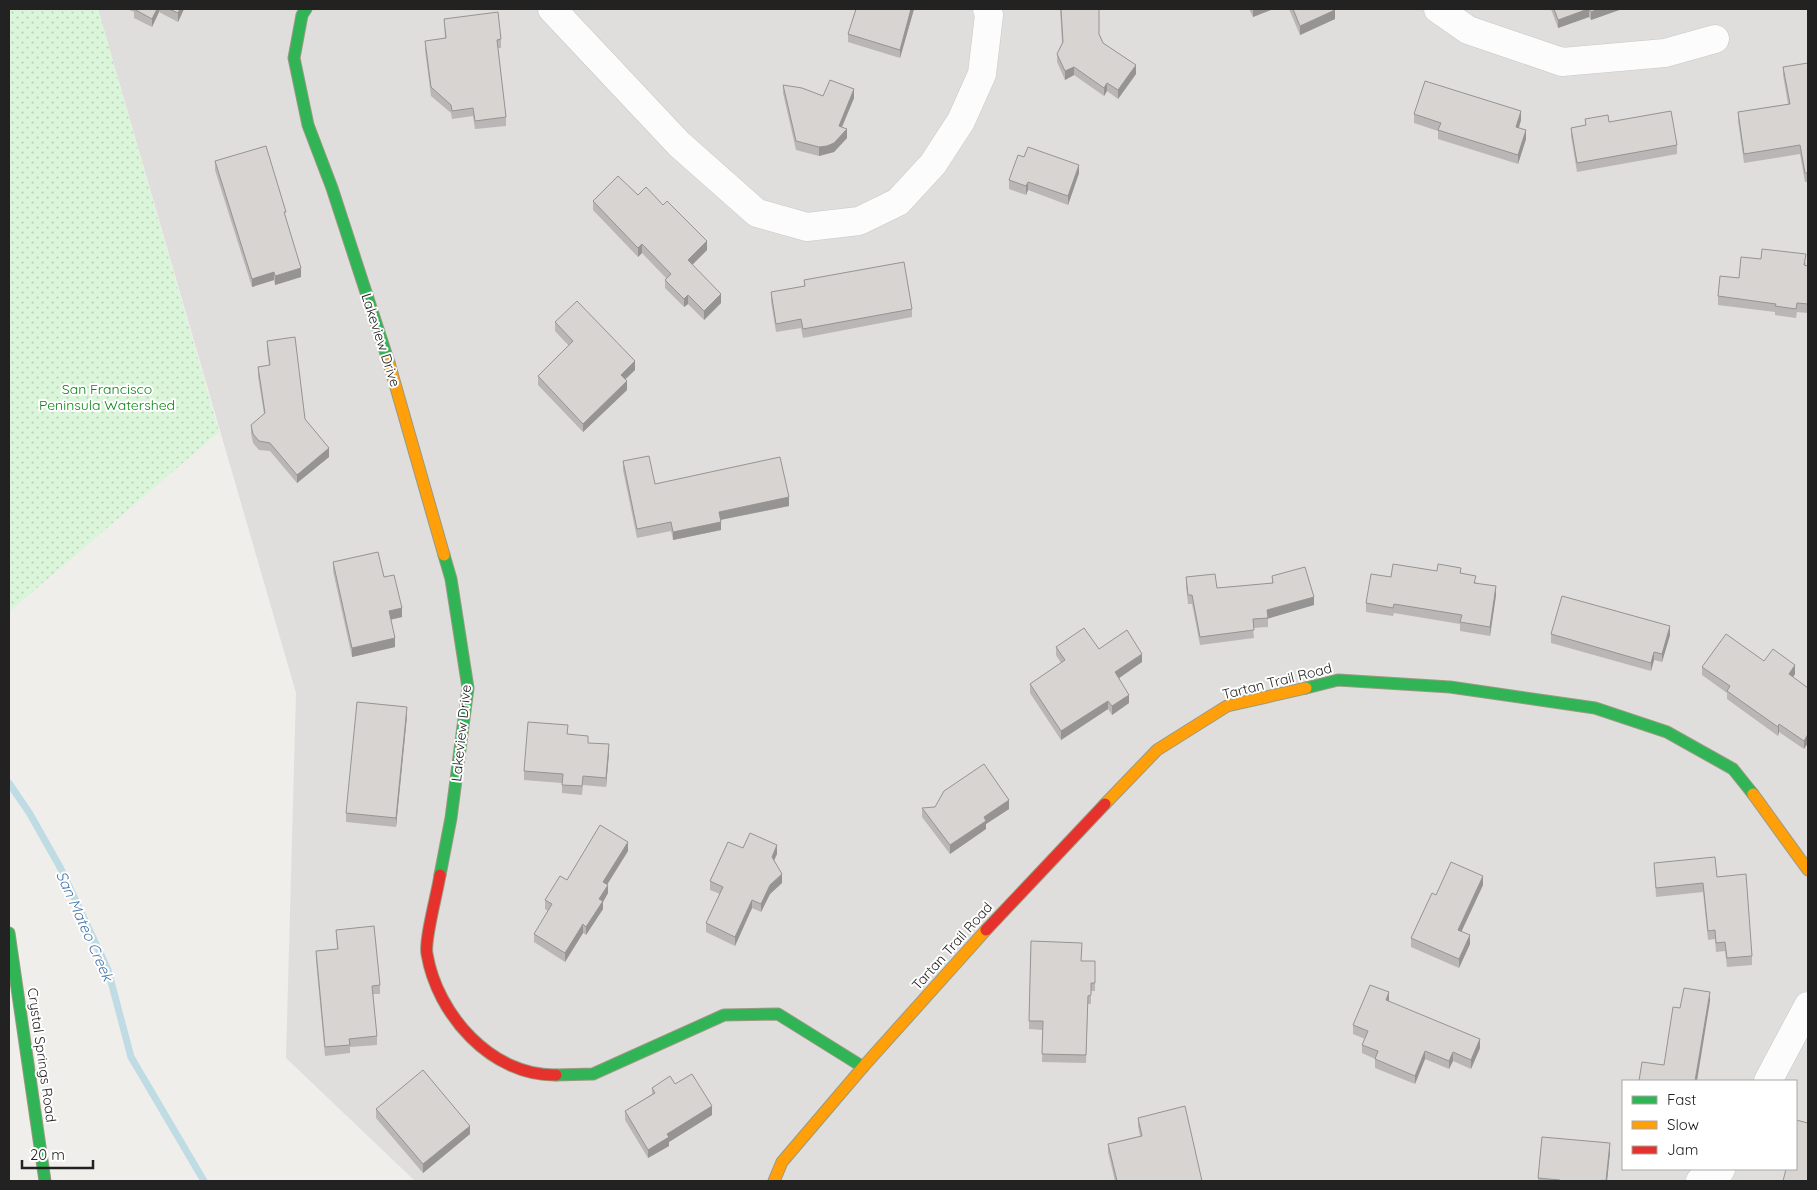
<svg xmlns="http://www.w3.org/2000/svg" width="1817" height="1190" viewBox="0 0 1817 1190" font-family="Quicksand,sans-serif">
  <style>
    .residential { fill: #dfdedc; fill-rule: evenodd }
    .park { fill: url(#park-dots) }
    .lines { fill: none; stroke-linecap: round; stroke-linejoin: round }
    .stream { stroke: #bfdbe3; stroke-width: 7 }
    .street-casing { stroke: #c9c8c7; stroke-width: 29 }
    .fast-casing { stroke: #999a82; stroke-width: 13 }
    .slow-casing { stroke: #999a82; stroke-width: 13 }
    .jam-casing { stroke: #999a82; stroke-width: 13 }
    .street { stroke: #fdfcfc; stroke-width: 28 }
    .fast { stroke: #30b455; stroke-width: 11 }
    .slow { stroke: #ff9f0a; stroke-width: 11 }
    .jam { stroke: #e5322d; stroke-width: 11 }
    .wall { fill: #b9b6b5 }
    .shaded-wall { fill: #969493 }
    .building { fill: #d7d4d2; stroke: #969493 }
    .labels { text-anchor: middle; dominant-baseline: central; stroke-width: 4; stroke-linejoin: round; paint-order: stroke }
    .street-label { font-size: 14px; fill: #222; stroke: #fff }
    .park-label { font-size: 14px; fill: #0c8416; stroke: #fff }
    .water-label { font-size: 15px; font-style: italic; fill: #4a7aab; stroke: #fff }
  </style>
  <defs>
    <pattern id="park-dots" width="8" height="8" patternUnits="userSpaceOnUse" patternTransform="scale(1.25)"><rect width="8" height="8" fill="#daf5da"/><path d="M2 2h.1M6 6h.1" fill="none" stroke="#bbd2bb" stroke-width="1.8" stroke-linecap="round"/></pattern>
  </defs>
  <rect width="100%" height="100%" fill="#f0eeeb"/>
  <!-- residential -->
  <path class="residential" d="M98,9H1808V1181H415L286,1058L296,693ZM1623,1081H1796V1169H1623Z"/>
  <!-- park -->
  <polygon class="park" points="9,9 98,9 219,432 9,612"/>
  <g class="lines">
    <!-- stream -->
    <polyline class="stream" points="9,783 30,814 61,869 108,970 131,1057 204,1181"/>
    <!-- street casing -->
    <g class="street-casing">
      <g id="street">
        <polyline points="552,9 679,144 757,213 807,227 859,221 898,202 933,164 961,121 982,74 989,15 987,9"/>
        <polyline points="1438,9 1468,30 1562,62 1665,53 1715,39"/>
        <polyline points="1768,1081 1808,1006"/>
        <polyline points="1700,1181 1717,1176 1721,1169"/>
      </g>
    </g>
    <!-- fast casing -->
    <g class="fast-casing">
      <g id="fast">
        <polyline points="306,9 302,15 294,58 308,125 332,188 389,363"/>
        <polyline points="1306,688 1338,680 1450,687 1595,708 1667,732 1733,769 1753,794"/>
        <polyline points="440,875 451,818 468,688 451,579 444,555"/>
        <polyline points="9,933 45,1181"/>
        <polyline points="556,1075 593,1074 724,1015 778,1014 863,1067"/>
      </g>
    </g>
    <!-- slow casing -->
    <g class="slow-casing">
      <g id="slow">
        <polyline points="389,363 444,555"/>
        <polyline points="1753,794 1808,870"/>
        <polyline points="1105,804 1157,750 1227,706 1306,688"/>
        <polyline points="774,1181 782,1162 863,1067 986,930"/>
      </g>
    </g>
    <!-- jam casing -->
    <g class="jam-casing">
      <g id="jam">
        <path d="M440,875C438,890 424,941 427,954C437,1014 491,1076 556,1075"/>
        <polyline points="986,930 1105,804"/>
      </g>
    </g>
    <!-- street -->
    <use href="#street" class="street"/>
    <!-- fast -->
    <use href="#fast" class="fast"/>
    <!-- slow -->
    <use href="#slow" class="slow"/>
    <!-- jam -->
    <use href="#jam" class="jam"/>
  </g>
  <!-- wall -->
  <g class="wall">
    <polygon points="127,9 184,9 178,22 159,12 152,27 134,18 134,12"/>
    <polygon points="856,9 914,9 900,58 848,42 848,34"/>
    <polygon points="1060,9 1099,9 1099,34 1103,43 1136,74 1118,99 1107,91 1104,96 1074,75 1065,80 1057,62 1057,54 1062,43"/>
    <polygon points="1249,9 1273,9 1253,17"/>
    <polygon points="1289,9 1335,9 1335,19 1300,35"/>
    <polygon points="1551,9 1622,9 1591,20 1589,17 1558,28"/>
    <polygon points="444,19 501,39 501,48 498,48 506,117 506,126 475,129 473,116 452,119 451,113 431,96 425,50 425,41 445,38"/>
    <polygon points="1808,63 1808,182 1805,182 1800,154 1744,163 1738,121 1738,112 1788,104 1783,75 1783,67"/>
    <polygon points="783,85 823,96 854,98 842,127 847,138 834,152 819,156 796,150 783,93"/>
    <polygon points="1414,114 1521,120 1519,128 1526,139 1518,164 1438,139 1438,131 1414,123"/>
    <polygon points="1585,119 1609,122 1677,145 1677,154 1577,172 1571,136 1571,128 1585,125"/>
    <polygon points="1024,157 1079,173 1068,205 1028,190 1026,195 1009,189 1009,180"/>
    <polygon points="215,161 286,219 301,277 275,285 274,280 252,287 215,170"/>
    <polygon points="638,195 707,250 692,265 721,303 704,320 688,304 684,307 665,288 665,280 666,278 642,253 638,257 593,210 593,201"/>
    <polygon points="1761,259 1806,263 1805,266 1808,266 1808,313 1797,312 1796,318 1775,315 1775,312 1718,305 1718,296"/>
    <polygon points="804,280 912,309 912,317 803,338 801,328 776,332 771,301 771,292 804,286"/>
    <polygon points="555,322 635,370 626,379 627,390 583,432 538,385 538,376 569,346 555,331"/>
    <polygon points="267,341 305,419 329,457 297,483 270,451 259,450 253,443 251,433 251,425 264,414 258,376 258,367 269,365 267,349"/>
    <polygon points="623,461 655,484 789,506 721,520 721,530 673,540 671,531 637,538 623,470"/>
    <polygon points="333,562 384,577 402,617 390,620 395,647 352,657 333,571"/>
    <polygon points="1437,571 1461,573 1496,595 1490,636 1460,631 1460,624 1394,613 1393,616 1366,612 1366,603 1391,577"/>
    <polygon points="1272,576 1314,605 1268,618 1268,627 1253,628 1254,638 1200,645 1192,604 1188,604 1186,586 1186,577 1217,588 1272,583"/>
    <polygon points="1551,634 1670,635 1662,662 1654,660 1651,671 1551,643"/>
    <polygon points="1056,647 1099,649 1142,662 1119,678 1129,703 1112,715 1108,709 1061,740 1030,693 1030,684 1061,663 1056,655"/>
    <polygon points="1764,661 1795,674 1793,677 1808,688 1804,749 1779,732 1778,736 1727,699 1727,693 1702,675 1702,667"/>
    <polygon points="407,716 396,827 346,822 346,813"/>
    <polygon points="568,734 588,743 609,753 606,787 583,785 582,795 562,793 562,783 524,780 524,771"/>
    <polygon points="922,808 1009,809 986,824 986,829 950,854 922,817"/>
    <polygon points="743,848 777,854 774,860 782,883 770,894 761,912 752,908 735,946 706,932 706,923 720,894 710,890 710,881"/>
    <polygon points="628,851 607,885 608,893 603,902 603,909 586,935 583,933 565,962 534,942 534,934 548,911 545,909 545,900 567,880"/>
    <polygon points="1654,863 1717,877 1752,956 1752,965 1727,967 1725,951 1716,952 1715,939 1708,940 1703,892 1656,897"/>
    <polygon points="1483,885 1461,932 1470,944 1459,968 1411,947 1411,938 1436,895"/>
    <polygon points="336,930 380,985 380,994 373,994 377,1036 377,1045 350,1047 350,1053 325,1056 316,960 316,951 337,949"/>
    <polygon points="1031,941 1082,961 1095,961 1095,991 1091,991 1091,1004 1088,1004 1086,1063 1042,1062 1043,1030 1029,1029"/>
    <polygon points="1389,1002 1480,1048 1471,1069 1453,1061 1449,1069 1425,1059 1415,1084 1375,1068 1375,1059 1362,1053 1362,1045 1365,1039 1353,1034 1353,1025"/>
    <polygon points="675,1084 712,1115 669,1142 669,1146 648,1158 625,1120 625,1111 652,1094 652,1088"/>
    <polygon points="376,1109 470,1134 423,1173 376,1118"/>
    <polygon points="1138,1118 1202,1181 1115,1181 1108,1152 1108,1144 1140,1136 1138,1126"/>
    <polygon points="1610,1152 1607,1181 1538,1181 1538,1178"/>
  </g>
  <!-- shaded-wall -->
  <g class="shaded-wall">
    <polygon points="157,9 159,9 159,12 152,27 152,19"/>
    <polygon points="180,9 184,9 178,22 178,13"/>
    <polygon points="911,9 914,9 900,58 900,50"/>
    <polygon points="1253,9 1273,9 1253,17"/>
    <polygon points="1588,9 1589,9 1589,17 1558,28 1558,20"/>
    <polygon points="1598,9 1622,9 1591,20 1591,12"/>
    <polygon points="1335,10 1335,19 1300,35 1300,26"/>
    <polygon points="1136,65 1136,74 1118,99 1118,90"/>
    <polygon points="1074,67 1074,75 1065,80 1065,71"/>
    <polygon points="1107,83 1107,91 1104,96 1104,88"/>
    <polygon points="854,89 854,98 839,134 839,126"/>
    <polygon points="1521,111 1521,120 1516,136 1516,127"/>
    <polygon points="847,129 847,138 834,152 819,156 819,147"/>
    <polygon points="1526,130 1526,139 1518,164 1518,155"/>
    <polygon points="1079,165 1079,173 1068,205 1068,196"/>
    <polygon points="1028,182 1028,190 1026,195 1026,186"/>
    <polygon points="707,241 707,250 688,269 688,260"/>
    <polygon points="642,244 642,253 638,257 638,248"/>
    <polygon points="301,268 301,277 275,285 275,276"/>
    <polygon points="274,272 274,280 252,287 252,279"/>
    <polygon points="721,294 721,303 704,320 704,311"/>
    <polygon points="688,295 688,304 684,307 684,299"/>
    <polygon points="635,361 635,370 621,383 621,375"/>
    <polygon points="627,381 627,390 583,432 583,424"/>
    <polygon points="329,448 329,457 297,483 297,475"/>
    <polygon points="789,497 789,506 719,520 719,512"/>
    <polygon points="721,522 721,530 673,540 673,532"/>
    <polygon points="1496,586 1496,595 1490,636 1490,627"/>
    <polygon points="1314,597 1314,605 1267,619 1267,610"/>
    <polygon points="402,608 402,617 389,620 389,611"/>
    <polygon points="1670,626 1670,635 1662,662 1662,654"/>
    <polygon points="395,638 395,647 352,657 352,648"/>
    <polygon points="1654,652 1654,660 1651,671 1651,663"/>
    <polygon points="1142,654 1142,662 1115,681 1115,672"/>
    <polygon points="1795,665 1795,674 1789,683 1789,674"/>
    <polygon points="1129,695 1129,703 1112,715 1112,706"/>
    <polygon points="1108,701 1108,709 1061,740 1061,731"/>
    <polygon points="407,707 407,716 396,827 396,818"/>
    <polygon points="1779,724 1779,732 1778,736 1778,727"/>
    <polygon points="1808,734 1808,743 1804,749 1804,741"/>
    <polygon points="609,744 609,753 606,787 606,778"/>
    <polygon points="1009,800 1009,809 986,824 986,829 950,854 950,845 984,817"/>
    <polygon points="628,842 628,851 603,891 603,882"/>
    <polygon points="777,845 777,854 772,865 772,857"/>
    <polygon points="782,874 782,883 770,894 761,912 761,904 770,885"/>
    <polygon points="1483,876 1483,885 1458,939 1458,930"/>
    <polygon points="608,885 608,893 603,902 603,909 586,935 586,927 599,899"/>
    <polygon points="752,900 752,908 735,946 735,937"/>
    <polygon points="583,924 583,933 565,962 565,953"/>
    <polygon points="1470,935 1470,944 1459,968 1459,959"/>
    <polygon points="1389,992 1389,1001 1386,1009 1386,1000"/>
    <polygon points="1710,992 1710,1001 1697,1081 1695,1081"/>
    <polygon points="1480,1039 1480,1048 1471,1069 1471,1060"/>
    <polygon points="1425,1051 1425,1059 1415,1084 1415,1076"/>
    <polygon points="1453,1052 1453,1061 1449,1069 1449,1061"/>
    <polygon points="712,1106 712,1115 669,1142 669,1146 648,1158 648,1150 667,1134"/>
    <polygon points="470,1126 470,1134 423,1173 423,1164"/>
    <polygon points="1610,1143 1610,1152 1607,1181 1606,1181"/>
  </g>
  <!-- building -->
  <g class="building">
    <polygon points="134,9 157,9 152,19"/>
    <polygon points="169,9 180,9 178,13"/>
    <polygon points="856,9 911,9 900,50 848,34"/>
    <polygon points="1061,9 1099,9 1099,34 1103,43 1136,65 1118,90 1107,83 1104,88 1074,67 1065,71 1057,54 1063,42"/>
    <polygon points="1293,9 1335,9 1335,10 1300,26"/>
    <polygon points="1554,9 1588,9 1558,20"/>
    <polygon points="1589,9 1598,9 1591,12"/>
    <polygon points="498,12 501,39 497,40 506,117 475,121 473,108 452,111 451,105 431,87 425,41 446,38 444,19"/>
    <polygon points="1808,63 1808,173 1805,173 1800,145 1744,154 1738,112 1790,104 1783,67"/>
    <polygon points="830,80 854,89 839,126 847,129 834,143 827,146 819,147 796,141 783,85 802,88 823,96"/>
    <polygon points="1425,81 1521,111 1516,127 1526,130 1518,155 1438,130 1441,123 1414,114"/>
    <polygon points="1671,111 1677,145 1577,163 1571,128 1586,125 1585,119 1608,115 1609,122"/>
    <polygon points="266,146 286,212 284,212 301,268 275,276 274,272 252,279 215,161"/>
    <polygon points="1028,147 1079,165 1068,196 1028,182 1026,186 1009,180 1018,155 1024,157"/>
    <polygon points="618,176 638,195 646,187 663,205 667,201 707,241 688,260 721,294 704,311 688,295 684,299 665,280 671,274 642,244 638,248 593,201"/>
    <polygon points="1762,249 1806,254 1804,265 1808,266 1808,304 1797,303 1796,309 1775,306 1776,304 1718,296 1720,276 1739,278 1741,257 1761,259"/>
    <polygon points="904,262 912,309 803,329 801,319 776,324 771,292 805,286 804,280"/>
    <polygon points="577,301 635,361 621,375 627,381 583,424 538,376 573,341 555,322"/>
    <polygon points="295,337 305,419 329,448 297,475 270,443 259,441 253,434 251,425 265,413 258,367 270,365 267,341"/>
    <polygon points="649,456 655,484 780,457 789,497 719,512 721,522 673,532 671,522 637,529 623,461"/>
    <polygon points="378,552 384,577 394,575 402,608 389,611 395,638 352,648 333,562"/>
    <polygon points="1393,564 1437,571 1438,564 1461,568 1460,573 1476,576 1474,583 1496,586 1490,627 1460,622 1462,615 1394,604 1393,608 1366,603 1371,574 1391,577"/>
    <polygon points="1305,567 1314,597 1267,610 1268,618 1253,619 1254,630 1200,637 1192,595 1188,595 1186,577 1215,574 1217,588 1273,583 1272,576"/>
    <polygon points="1562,596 1670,626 1662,654 1654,652 1651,663 1551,634"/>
    <polygon points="1084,628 1099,649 1127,630 1142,654 1115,672 1129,695 1112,706 1108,701 1061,731 1030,684 1065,660 1056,647"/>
    <polygon points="1726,634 1764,661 1773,649 1795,665 1789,674 1808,688 1808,734 1804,741 1779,724 1778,727 1727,691 1730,686 1702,667"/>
    <polygon points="357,702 407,707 396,818 346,813"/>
    <polygon points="528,722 568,725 567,734 588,736 588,743 609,744 606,778 583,776 582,786 562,785 563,774 524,771"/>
    <polygon points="984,764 1009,800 984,817 986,821 950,845 922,808 935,807 944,791"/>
    <polygon points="600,825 628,842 603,882 608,885 599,899 603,901 586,927 583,924 565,953 534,934 552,904 545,900 560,876 567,880"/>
    <polygon points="750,833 777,845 772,857 782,874 770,885 761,904 752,900 735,937 706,923 723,887 710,881 728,842 743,848"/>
    <polygon points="1715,857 1717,877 1746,874 1752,956 1727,958 1725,942 1716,943 1715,930 1708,931 1703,883 1656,888 1654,863"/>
    <polygon points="1451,862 1483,876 1458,930 1470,935 1459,959 1411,938 1432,893 1436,895"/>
    <polygon points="374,926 380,985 372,986 377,1036 349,1039 350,1045 325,1047 316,951 338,949 336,930"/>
    <polygon points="1031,941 1082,943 1081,961 1095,961 1095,983 1091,983 1091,995 1088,996 1086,1055 1042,1054 1043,1021 1029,1021"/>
    <polygon points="1370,985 1389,992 1386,1000 1480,1039 1471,1060 1453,1052 1449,1061 1425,1051 1415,1076 1375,1059 1378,1051 1362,1045 1368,1031 1353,1025"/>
    <polygon points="1684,988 1710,992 1695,1081 1639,1081 1642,1062 1664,1065 1673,1007 1680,1008"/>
    <polygon points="423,1070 470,1126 423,1164 376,1109"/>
    <polygon points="692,1074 712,1106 667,1134 669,1137 648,1150 625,1111 655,1093 652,1088 670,1076 675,1084"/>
    <polygon points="1185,1106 1202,1181 1117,1181 1108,1144 1142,1136 1138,1118"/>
    <polygon points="1796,1120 1808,1123 1808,1181 1783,1181 1786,1169 1796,1169"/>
    <polygon points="1542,1137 1610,1143 1606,1181 1602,1180 1602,1181 1560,1181 1560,1180 1538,1178"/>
  </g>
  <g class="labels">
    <!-- street labels -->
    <g class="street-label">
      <text transform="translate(381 340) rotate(72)">Lakeview Drive</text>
      <text transform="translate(1277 681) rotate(-14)">Tartan Trail Road</text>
      <text transform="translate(461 733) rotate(-84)">Lakeview Drive</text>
      <text transform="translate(952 946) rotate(-48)">Tartan Trail Road</text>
      <text transform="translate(42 1055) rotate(82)">Crystal Springs Road</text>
    </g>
    <!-- park labels -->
    <g class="park-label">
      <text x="107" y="389">San Francisco<tspan x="107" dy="16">Peninsula Watershed</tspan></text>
    </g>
    <!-- water labels -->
    <g class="water-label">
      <text transform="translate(85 926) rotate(66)">San Mateo Creek</text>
    </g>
  </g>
  <!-- border -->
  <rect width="1817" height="1190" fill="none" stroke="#222222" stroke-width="20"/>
  <!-- legend -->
  <rect x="1622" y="1080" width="175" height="90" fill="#ffffff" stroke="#a7a7a7"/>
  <rect x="1632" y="1096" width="25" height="8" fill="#30b455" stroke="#a7a7a7"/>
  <text x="1667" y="1105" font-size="15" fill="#222222">Fast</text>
  <rect x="1632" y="1121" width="25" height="8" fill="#ff9f0a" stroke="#a7a7a7"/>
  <text x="1667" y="1130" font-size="15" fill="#222222">Slow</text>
  <rect x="1632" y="1146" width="25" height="8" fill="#e5322d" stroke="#a7a7a7"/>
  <text x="1667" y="1155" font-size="15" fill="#222222">Jam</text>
  <!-- scale -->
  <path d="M22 1160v8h71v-8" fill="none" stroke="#222222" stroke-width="2.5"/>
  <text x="30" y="1160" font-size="15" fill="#222222" stroke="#ffffff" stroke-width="4" paint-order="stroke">20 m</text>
</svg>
